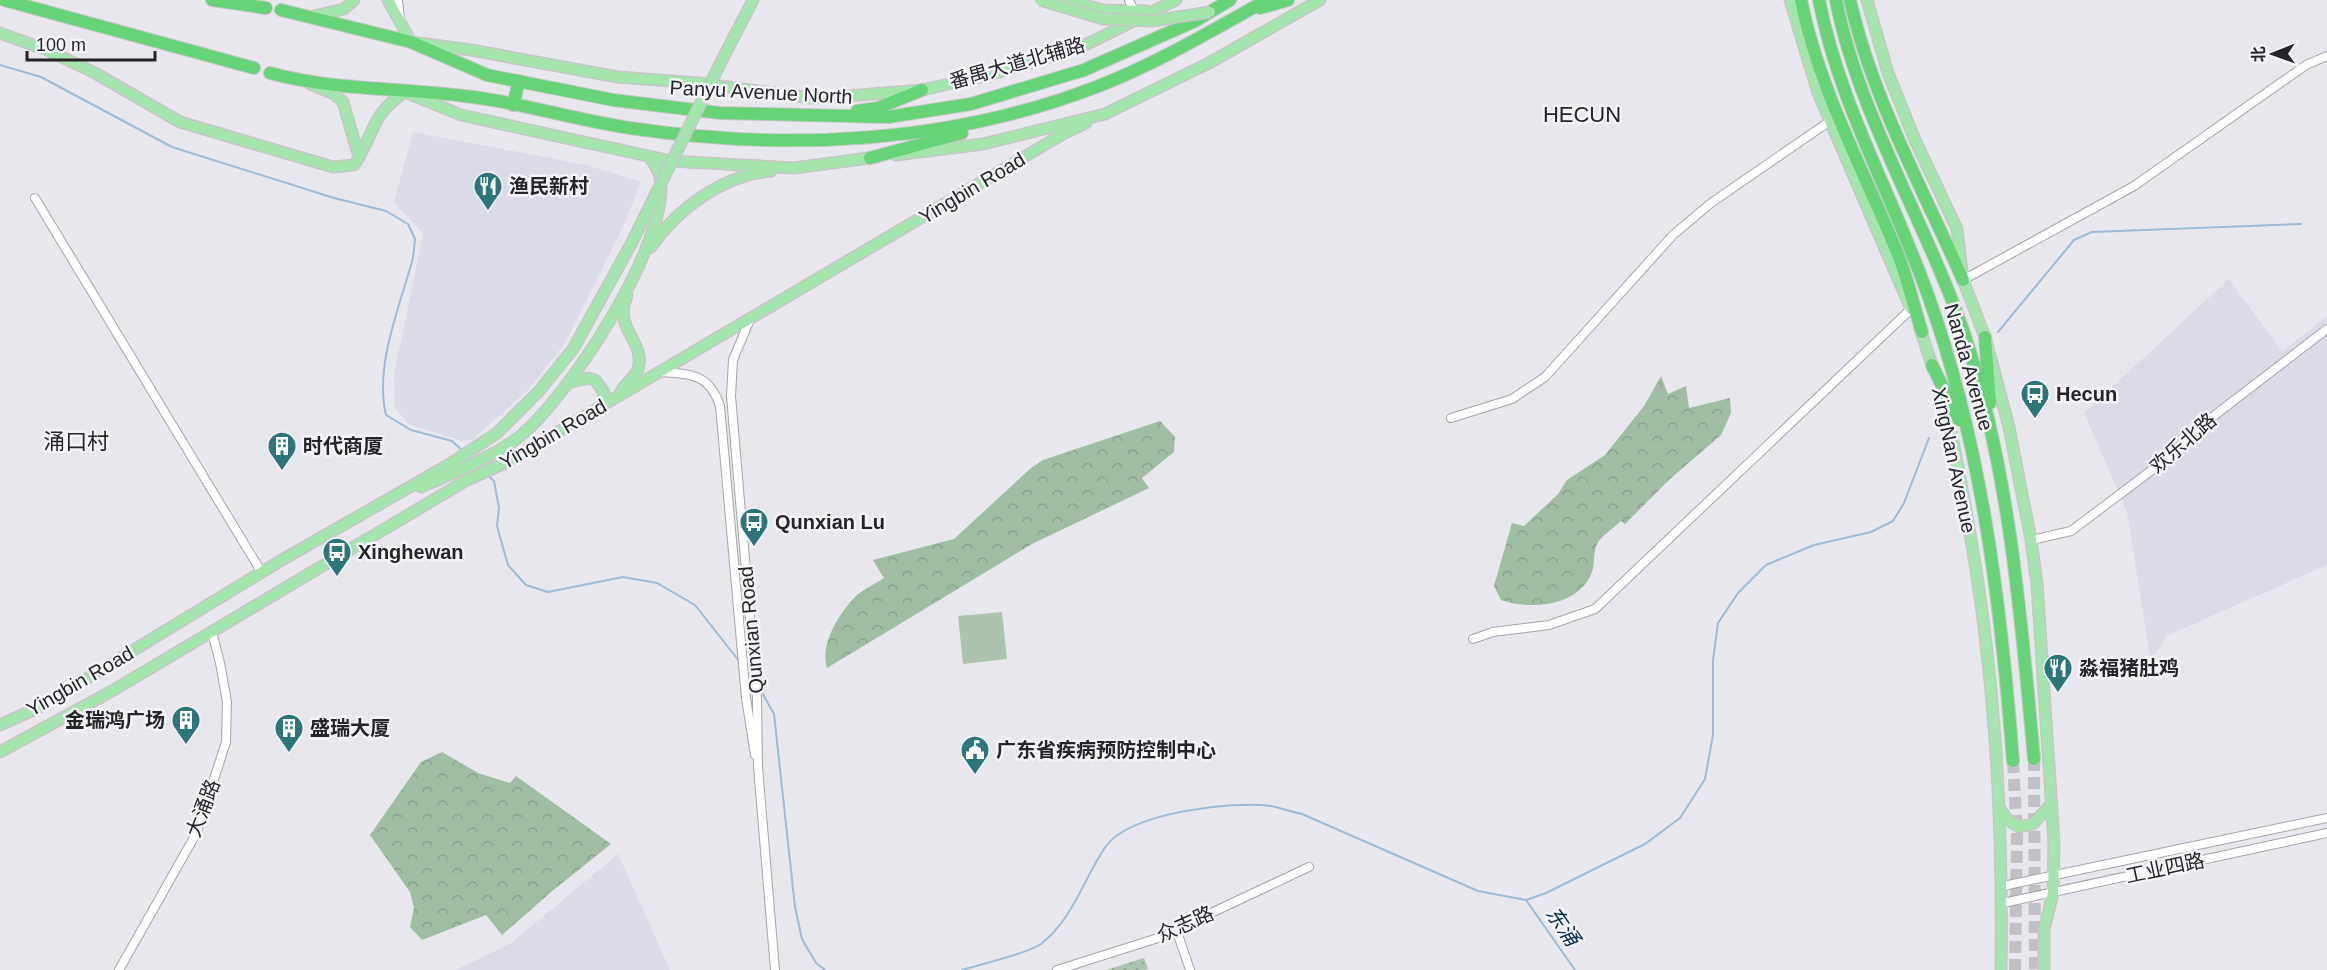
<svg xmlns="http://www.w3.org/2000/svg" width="2327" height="970" viewBox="0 0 2327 970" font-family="Arial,'Noto Sans SC',sans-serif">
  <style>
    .built { fill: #dbdae7 }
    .grass { fill: url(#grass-dots) }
    .forest { fill: url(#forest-crowns) }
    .green { fill: #acc4af }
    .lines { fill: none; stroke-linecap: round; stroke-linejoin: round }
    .stream { stroke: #9cbbd6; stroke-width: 2 }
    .highway-tunnel { stroke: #c0c0c5; stroke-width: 12; stroke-dasharray: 12 6; stroke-linecap: butt }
    .minor-casing { stroke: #a4a4aa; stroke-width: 10 }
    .major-casing { stroke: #c6c6c7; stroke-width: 13 }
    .highway-casing { stroke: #c6c6c7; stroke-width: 14 }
    .minor { stroke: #fff; stroke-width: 8 }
    .major { stroke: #a3e5ad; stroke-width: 10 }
    .highway { stroke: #66d476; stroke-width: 12 }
    .major-bridge-casing { stroke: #c6c6c7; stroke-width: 13; stroke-linecap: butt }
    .major-bridge { stroke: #a3e5ad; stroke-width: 10 }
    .labels { text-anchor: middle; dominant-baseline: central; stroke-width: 5; stroke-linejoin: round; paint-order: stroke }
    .street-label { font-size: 20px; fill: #252527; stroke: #f5f4fa }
    .poi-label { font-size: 20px; font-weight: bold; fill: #252527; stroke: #f5f4fa; text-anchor: start }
    .water-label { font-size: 21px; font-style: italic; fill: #062d48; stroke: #f5f4fa }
    .quarter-label { font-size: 22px; fill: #252527; stroke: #f5f4fa }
  </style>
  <defs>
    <pattern id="grass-dots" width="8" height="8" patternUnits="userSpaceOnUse" patternTransform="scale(1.5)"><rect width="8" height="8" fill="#acc4af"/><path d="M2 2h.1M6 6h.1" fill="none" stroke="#94a897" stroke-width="1.8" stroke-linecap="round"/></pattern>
    <pattern id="forest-crowns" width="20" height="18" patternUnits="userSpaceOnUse" patternTransform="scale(1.5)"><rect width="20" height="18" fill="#9ebda3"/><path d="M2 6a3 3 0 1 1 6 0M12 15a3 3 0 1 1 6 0" fill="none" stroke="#88a28c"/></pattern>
  </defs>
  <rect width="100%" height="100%" fill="#e7e7ed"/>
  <!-- built -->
  <g class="built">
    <polygon points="413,132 586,165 641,182 623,227 565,343 529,389 472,440 462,441 410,425 395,408 394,375 423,234 394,202"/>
    <polygon points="2229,279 2282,352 2327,316 2327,565 2166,636 2151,662 2127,512 2084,413"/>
    <polygon points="618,854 670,970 456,970 510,944"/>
  </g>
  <!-- grass -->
  <polygon class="grass" points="1144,958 1148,969 1143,970 1106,970"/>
  <!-- forest -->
  <g class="forest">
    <path d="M1661,376L1668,394L1686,386L1689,408L1730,398L1731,413L1721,435L1670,479L1625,524L1621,521C1614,528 1601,536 1597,544C1593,552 1595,564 1592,572C1579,607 1530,610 1501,600L1494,586L1512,523L1524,526L1558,494L1567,480L1605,455L1644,406Z"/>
    <path d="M1160,421L1175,437L1174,452L1142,478L1149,488L1032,544L827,668C819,645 840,612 856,596C864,589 875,584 884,578L873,560L954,539L1031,468L1043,460Z"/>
    <polygon points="442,752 478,773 510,783 516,776 611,844 551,892 502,935 486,915 422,940 410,927 414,908 410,892 370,835 421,762"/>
  </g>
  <!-- green -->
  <polygon class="green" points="1002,612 1007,659 963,664 958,616"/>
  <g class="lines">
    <!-- stream -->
    <g class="stream">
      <path d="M0,65L41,77L172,147L334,198L386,211L408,224L415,239L413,258C400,306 374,366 386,415L411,430L452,441L463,451"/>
      <polyline points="1998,332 2074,240 2092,232 2301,224"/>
      <polyline points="486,474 494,481 499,508 497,526 508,565 526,585 548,592 623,577 657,583 695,605 739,661"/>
      <polyline points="759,687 774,714 795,907 802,939 816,963 825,970"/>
      <polyline points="1526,900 1575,970"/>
      <path d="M962,970C981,964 1027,954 1041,944C1074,918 1083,879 1106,846C1132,812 1231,801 1271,806C1281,808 1292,812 1302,814L1478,891L1526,900L1546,893L1645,844L1680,818L1705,779L1713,735V660L1718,623L1738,593L1766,565L1814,545L1871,532L1893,521L1904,503L1929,438"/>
    </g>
    <!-- highway-tunnel -->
    <g class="highway-tunnel">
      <polyline points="2034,759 2035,970"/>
      <polyline points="2013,761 2017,836 2015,970"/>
    </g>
    <!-- minor casing -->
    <g class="minor-casing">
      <g id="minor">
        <polyline points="398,0 400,19"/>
        <polyline points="1129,0 1135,13"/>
        <polyline points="35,198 262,573"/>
        <polyline points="1963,280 2134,186 2306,65 2327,56"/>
        <polyline points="751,317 733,360 731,396 757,699 758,767 775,970"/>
        <path d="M659,372C690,374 709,373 720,406L746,698L755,755"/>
        <polyline points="1451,418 1512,399 1545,377 1673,235 1711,203 1830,121"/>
        <polyline points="2031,540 2071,531 2156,467 2215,415 2327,329"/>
        <polyline points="1473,639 1493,632 1549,625 1595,609 1911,309"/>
        <polyline points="2003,886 2327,818"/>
        <polyline points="2003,903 2327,833"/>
        <polyline points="1176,929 1190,970"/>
        <polyline points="119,970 197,832 226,742 227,702 220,663 212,632"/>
        <polyline points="1057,970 1158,938 1309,867"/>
      </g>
    </g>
    <!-- major casing -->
    <g class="major-casing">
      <g id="major">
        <polyline points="388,0 411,42 471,50 618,77 698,83 811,98 847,96 922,90 989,75 1040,60 1081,47 1176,0"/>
        <polyline points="1067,0 1103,10 1146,11"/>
        <polyline points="1790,0 1818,93 1911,309"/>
        <polyline points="1867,0 1888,73 1915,140 1957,229 1963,280 1985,337 2009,427 2031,540 2037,584 2054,843 2053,893 2044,930 2044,970"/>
        <polyline points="314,16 344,9 354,0"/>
        <path d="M0,33L47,50L95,73L180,122L333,167L354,165C375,134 370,115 405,92L461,115L671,161L794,168L877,157"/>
        <polyline points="722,60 753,0"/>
        <polyline points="310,84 334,94 343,102 359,157"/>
        <polyline points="896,155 983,144 1105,114 1209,63 1320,0"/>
        <path d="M651,247C677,209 723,175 771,171"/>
        <polyline points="1919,326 1934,371"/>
        <polyline points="568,383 588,378 595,380 604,392 602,406"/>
        <path d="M621,392C626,381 637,378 639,365C643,340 613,327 627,296"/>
        <path d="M1940,392C1953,432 1959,475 1967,516C1995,669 2003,815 2001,970"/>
        <path d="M421,487C453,473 491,458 519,437C568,398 672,240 660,177C658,169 654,163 649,157"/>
        <polyline points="0,725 42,706 280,561 450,464 497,433 539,391 573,349 631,244"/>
        <polyline points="0,752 112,691 467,480 505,463 1063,134 1086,123"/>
        <polyline points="2000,809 2008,820 2019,827 2033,824 2052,803"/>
      </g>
    </g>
    <!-- highway casing -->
    <g class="highway-casing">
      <g id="highway">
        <polyline points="4,0 254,68"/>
        <polyline points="212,0 266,8"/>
        <path d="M1801,0C1819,91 1865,172 1899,257C1908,281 1914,307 1922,332"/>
        <path d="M1819,0C1839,104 1894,198 1929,298C1982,447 2001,604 2013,761"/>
        <path d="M1836,0C1858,115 1929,227 1966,339C2010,475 2021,617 2034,759"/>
        <path d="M1850,0C1872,98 1923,189 1963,280"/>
        <polyline points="1260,8 1288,0"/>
        <polyline points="281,10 411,42 487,75 613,100 720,113 888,117 971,104 1084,70 1195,21 1230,0"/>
        <path d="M270,73C339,92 410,87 480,98C533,106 584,122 637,129C791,151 951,143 1096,87C1156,64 1211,31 1267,0"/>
        <polyline points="513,105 519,81"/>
        <polyline points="857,111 878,108 922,90"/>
        <polyline points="870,158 962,133"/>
        <polyline points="1985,337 1990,403"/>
        <polyline points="1932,365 1959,420"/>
      </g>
    </g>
    <!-- minor -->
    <use href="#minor" class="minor"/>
    <!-- major -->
    <use href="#major" class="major"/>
    <!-- highway -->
    <use href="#highway" class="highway"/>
    <!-- major-bridge casing -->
    <g class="major-bridge-casing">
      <g id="major-bridge">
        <polyline points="1040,0 1103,19 1152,21 1210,12"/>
        <polyline points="631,244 722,60"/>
      </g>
    </g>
    <!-- major-bridge -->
    <use href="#major-bridge" class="major-bridge"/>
  </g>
  <!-- icons -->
  <defs>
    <g id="restaurant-pin" transform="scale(1.5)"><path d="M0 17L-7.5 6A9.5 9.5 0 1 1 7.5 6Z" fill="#2c767b" stroke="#f5f4fa"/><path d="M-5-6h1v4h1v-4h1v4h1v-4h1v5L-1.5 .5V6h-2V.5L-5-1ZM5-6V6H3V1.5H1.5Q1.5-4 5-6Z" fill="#fff"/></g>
    <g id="bus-pin" transform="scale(1.5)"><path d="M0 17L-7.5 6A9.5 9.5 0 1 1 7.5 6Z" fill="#2c767b" stroke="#f5f4fa"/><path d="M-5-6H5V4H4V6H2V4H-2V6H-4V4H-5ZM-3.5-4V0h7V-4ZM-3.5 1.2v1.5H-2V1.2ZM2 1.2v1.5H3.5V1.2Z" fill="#fff"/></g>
    <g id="building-pin" transform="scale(1.5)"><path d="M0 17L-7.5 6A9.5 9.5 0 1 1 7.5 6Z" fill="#2c767b" stroke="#f5f4fa"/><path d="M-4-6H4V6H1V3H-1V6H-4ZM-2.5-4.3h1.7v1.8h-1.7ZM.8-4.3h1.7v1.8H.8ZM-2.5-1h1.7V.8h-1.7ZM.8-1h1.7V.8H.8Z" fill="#fff"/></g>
    <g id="civic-pin" transform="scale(1.5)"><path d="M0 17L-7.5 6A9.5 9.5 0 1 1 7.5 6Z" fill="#2c767b" stroke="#f5f4fa"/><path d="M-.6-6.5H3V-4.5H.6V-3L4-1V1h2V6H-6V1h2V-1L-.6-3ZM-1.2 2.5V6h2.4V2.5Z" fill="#fff"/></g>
  </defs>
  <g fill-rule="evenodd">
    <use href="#restaurant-pin" x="488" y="186"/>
    <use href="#bus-pin" x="2035" y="394"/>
    <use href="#building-pin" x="282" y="446"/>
    <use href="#bus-pin" x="754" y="522"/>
    <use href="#bus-pin" x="337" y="552"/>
    <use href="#restaurant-pin" x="2058" y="668"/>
    <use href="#building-pin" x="186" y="720"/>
    <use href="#building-pin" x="289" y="728"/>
    <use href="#civic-pin" x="975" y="750"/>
  </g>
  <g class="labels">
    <!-- street labels -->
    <g class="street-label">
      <text transform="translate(1017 63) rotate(-16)">番禺大道北辅路</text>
      <text transform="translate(761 92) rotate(3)">Panyu Avenue North</text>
      <text transform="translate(972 188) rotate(-31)">Yingbin Road</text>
      <text transform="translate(1969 367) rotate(74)">Nanda Avenue</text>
      <text transform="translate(553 434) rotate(-30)">Yingbin Road</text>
      <text transform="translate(2183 443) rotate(-41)">欢乐北路</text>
      <text transform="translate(1954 460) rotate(78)">XingNan Avenue</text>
      <text transform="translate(751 630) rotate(-95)">Qunxian Road</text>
      <text transform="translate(80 681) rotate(-30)">Yingbin Road</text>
      <text transform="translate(203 808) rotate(-69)">大涌路</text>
      <text transform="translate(2165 868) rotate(-12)">工业四路</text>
      <text transform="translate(1185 924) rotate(-24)">众志路</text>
    </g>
    <!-- poi labels -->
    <g class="poi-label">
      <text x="509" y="186">渔民新村</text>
      <text x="2056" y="394">Hecun</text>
      <text x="303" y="446">时代商厦</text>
      <text x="775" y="522">Qunxian Lu</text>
      <text x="358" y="552">Xinghewan</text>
      <text x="2079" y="668">淼福猪肚鸡</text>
      <text x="165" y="720" text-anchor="end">金瑞鸿广场</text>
      <text x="310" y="728">盛瑞大厦</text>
      <text x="996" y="750">广东省疾病预防控制中心</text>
    </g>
    <!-- water labels -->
    <g class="water-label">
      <text transform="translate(1563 926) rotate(55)">东涌</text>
    </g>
    <!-- quarter labels -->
    <g class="quarter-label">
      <text x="1582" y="114">HECUN</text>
      <text x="76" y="441">涌口村</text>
    </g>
  </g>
  <!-- north arrow -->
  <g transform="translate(2273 54) rotate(269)" stroke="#f5f4fa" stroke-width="4.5" paint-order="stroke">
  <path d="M0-4.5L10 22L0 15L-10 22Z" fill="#252527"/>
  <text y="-9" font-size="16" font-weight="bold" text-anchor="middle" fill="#252527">北</text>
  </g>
  <!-- scale -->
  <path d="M27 51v9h128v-9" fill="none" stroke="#252527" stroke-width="3"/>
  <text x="36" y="51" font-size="18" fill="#252527" stroke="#f5f4fa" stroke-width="4.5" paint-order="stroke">100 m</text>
</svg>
